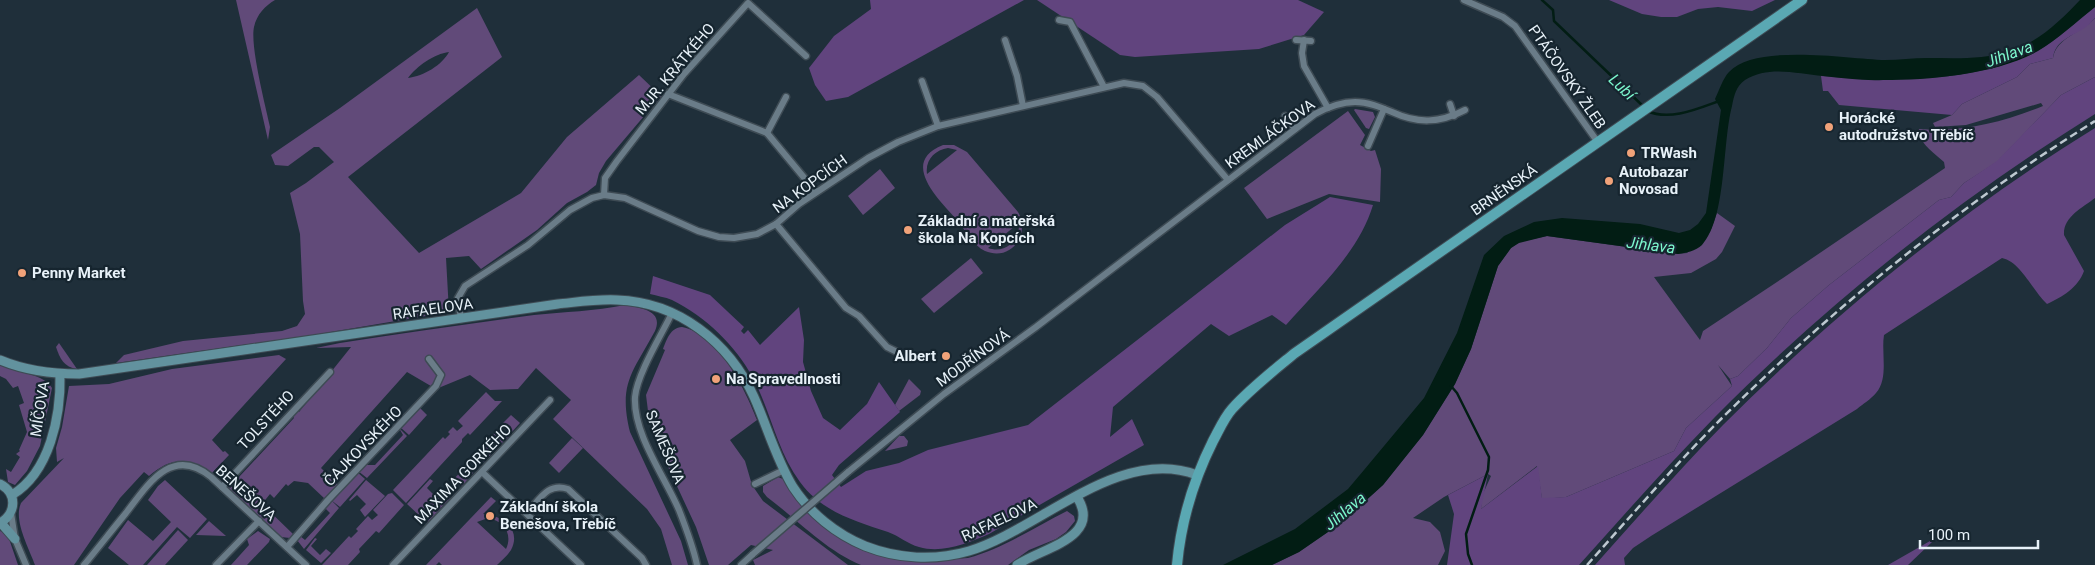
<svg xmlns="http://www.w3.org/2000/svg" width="2095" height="565" viewBox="0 0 2095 565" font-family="Roboto,sans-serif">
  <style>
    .green { fill: #614a79; fill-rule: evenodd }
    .forest { fill: #61447e }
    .water { fill: #021d14 }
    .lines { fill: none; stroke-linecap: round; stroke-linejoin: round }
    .stream { stroke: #021d14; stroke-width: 2.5 }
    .street-casing { stroke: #3e4b54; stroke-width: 9 }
    .secondary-casing { stroke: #3e4b54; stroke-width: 11 }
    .primary-casing { stroke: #3e4b54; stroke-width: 12 }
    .street { stroke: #6a7c88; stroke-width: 6 }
    .secondary { stroke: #62929e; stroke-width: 9 }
    .primary { stroke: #5aa8b3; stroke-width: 10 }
    .rail { stroke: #bdc8d0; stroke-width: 2.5; stroke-dasharray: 8 4; stroke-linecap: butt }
    .street-bridge-casing { stroke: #3e4b54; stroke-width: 9; stroke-linecap: butt }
    .street-bridge { stroke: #6a7c88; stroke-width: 6 }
    .poi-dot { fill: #f0a279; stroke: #16252f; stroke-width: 2 }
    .labels { text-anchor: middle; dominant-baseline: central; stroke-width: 4.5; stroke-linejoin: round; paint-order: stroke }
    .street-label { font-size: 15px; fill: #e7f1f8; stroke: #16252f }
    .poi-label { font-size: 15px; font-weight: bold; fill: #e7f1f8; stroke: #16252f; text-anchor: start }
    .water-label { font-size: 16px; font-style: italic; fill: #7cf7cd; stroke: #16252f }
  </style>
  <rect width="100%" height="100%" fill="#1f2f3a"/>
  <!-- green -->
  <g class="green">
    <path d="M236,0H275C265,6 257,14 254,27C250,46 265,104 270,127L268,140Z"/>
    <path d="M477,8L502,57L348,177L419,253L521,193L567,137L639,75L661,96L606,161L599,173L596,185L587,192L567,203L537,230L481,269L469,256L446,258L449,312L313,335L116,363L124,355L183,341L282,331L297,326L305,314L303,301L300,234L290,193L306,183L334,162L319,147H314L288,166L275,165L271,155L340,108ZM449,52C442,65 424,76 408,78C417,66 434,54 449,52Z"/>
    <path d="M2095,18V77L2061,95L1997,162L1964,183L1951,197L1939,200L1829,285L1791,318L1767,348L1738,376L1730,379L1718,365L1732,386L1686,428L1674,451L1566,497L1542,499L1537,466L1481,509L1482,496L1491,476L1488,474L1444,497L1413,518L1430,522L1440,532L1445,551L1438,565H1272L1299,552L1341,523L1383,485L1423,435L1455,384L1471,349L1498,266L1511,248L1519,242L1547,236L1678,254L1687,253L1710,232L1717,213L1735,226L1722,252L1716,259L1691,273L1654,277L1700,340L1703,331L1783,278L1945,168L1944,162C1934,153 1923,146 1918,133L1919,129C1961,133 2004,122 2043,106L2041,103L1966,125L1935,127L1933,123L1952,115L1962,104L2017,77L2030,64L2053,58C2056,38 2081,33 2095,18Z"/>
    <polygon points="1355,109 1373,112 1375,117 1369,129 1366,128 1354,110"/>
    <polygon points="1348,111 1365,135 1360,145 1371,151 1375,150 1381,169 1380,202 1329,194 1267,219 1244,188"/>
    <path d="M943,145H954L967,152L1018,212C1031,234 1011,262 985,251C974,246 965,230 957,220C939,200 899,162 943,145ZM948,148L957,150L927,174C925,160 935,150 948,148ZM1019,223C1020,241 1005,254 988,248Z"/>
    <polygon points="880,169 895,188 863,215 848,196"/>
    <polygon points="971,258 983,273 934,313 921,299"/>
    <path d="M625,305C640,308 664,310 655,331C633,372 618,383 630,432L681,541L688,565H672L661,529L647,509L553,419L571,400L536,368L518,389L490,390L470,375L436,389L407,372L321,468L338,485L325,499L308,483L294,481L288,486L286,484L274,498L270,494L262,504L293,534L290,538L281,537L228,487L227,477L232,472L239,477L294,418L290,409L293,406L299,412L351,347L316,348L340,343C404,333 469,324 534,315C564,312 595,311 625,305Z"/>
    <path d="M682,327C717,333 746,390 757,420L730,440L745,461L752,485L763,501L848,565H755L753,560L773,550L751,545L728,565H709L696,527L656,441L648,411L646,395L665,350L663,349C667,339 670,328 682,327Z"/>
    <path d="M59,343L77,369C64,367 60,359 56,347Z"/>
    <path d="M279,355L286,359L212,440L223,452L225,451L229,455L212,473C189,457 171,457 149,476L144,472L120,498L74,565H35C29,548 13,520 21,503L64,458L57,462L56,448L62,427L69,386L109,384L172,369Z"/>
    <path d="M0,365C14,371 46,375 52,388L40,446L27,471L15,485L8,482L6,469L11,472L20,457L16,454L20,451L19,450L27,432L19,405L24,403L18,386L13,388L6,379L0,376Z"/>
    <polygon points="909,379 921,391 920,395 899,411 895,405"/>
    <polygon points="486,392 495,401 502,401 470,435 468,433 462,439 462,442 406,503 393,490 443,437 445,439 450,434 448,432 453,427 457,431 463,426 458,421"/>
    <polygon points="419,407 427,415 409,435 400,427"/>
    <polygon points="511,415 520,423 510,434 502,424"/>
    <polygon points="500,427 509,436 496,449 488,440"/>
    <polygon points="399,428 407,436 367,478 358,471 364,465 375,465 403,435"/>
    <polygon points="899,436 904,436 908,441 907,446 885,451"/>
    <polygon points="572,438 583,448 559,473 549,463"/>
    <polygon points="485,443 494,451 484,462 477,453"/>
    <polygon points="466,466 473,473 462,486 454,479"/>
    <polygon points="357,472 365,479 340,507 331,500"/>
    <path d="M778,477L783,479C824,545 891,565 968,558C1002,549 1035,527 1067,511L1074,516L1075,521L1066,532L1056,539L1029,550L1008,565H861C825,550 798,520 767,497L763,492V486Z"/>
    <polygon points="430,479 433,481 427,488 436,497 442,491 450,498 427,523 431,516 426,512 421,517 407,504"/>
    <polygon points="165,480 207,519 190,538 177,527 143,565 129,565 108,548 128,520 153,541 171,522 148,500 158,486"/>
    <polygon points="366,480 385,496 365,517 360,510 366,504 357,495 350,501 349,500"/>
    <polygon points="392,493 404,505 379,533 376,531 359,549 360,552 348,565 322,565 349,536 351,538 358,531 356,529 368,516 372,520 378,515 373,510 388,494"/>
    <path d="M491,497L496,501L483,514C502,515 522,529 511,550C507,556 502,560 497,565H442L439,562L436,565H426ZM488,518C504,521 513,534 506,549L477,522Z"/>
    <polygon points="331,500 339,508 304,549 297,540 300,536 305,540 330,513 325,508"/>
    <polygon points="209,521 226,536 196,535"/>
    <polygon points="178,530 188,540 165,565 147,565"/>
    <polygon points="0,531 7,533 18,565 0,565"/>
    <polygon points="258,531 270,539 269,542 247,565 231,565 249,545 247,539"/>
    <polygon points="315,538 317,539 311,546 320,555 326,549 331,553 321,563 306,550"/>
  </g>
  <!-- forest -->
  <g class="forest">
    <polygon points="870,0 1024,0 848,97 826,101 815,85 809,68 834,36 871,9"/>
    <polygon points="1037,0 1298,0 1324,12 1304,35 1259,49 1135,57 1120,55"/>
    <polygon points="1609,0 1775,0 1752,11 1718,7 1698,9 1677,17 1661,17 1642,14"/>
    <path d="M2095,7V18C2091,22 2088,26 2083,29C2070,37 2055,41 2053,58L2030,64L2017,77L1962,104L1952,115L1839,105L1828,91H1823L1821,76C1891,81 1973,84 2037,51C2056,41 2077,21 2095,7Z"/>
    <path d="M2095,77V114C1957,200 1829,302 1715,417C1668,465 1624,515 1579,565H1447L1454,514L1448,495L1488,474L1481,509L1538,466L1542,498L1566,497L1674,451L1686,428L1732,386L1730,379L1738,376L1767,348L1791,318L1829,285L1939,200L1951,197L1964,183L1997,161L2061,95Z"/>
    <path d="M2095,128V198C2082,208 2063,217 2064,235L2084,271C2078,288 2062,297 2047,304C2032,290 2021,262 2002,258L1884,335C1881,353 1889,378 1876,393C1871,399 1863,404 1857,409L1651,536L1633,548L1624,558L1625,565H1595C1637,518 1679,470 1723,425C1835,313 1960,211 2095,128Z"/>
    <path d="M1330,197L1373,205C1359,252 1318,289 1286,325L1272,315L1229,336L1211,324L1113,407L1110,437L1132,419L1144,445L989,534C968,543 942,554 919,547C908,544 899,536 888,532C855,521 822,512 800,482C777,451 771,412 753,378C736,346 705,316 672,300C665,297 657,296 650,294L653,276L710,295L744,327L741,331L744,334L748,330L760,345L799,307L804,340L803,362L811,391L823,418L840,430L867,404L879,382L900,412L839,465L832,475L841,487L866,471L899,463L928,450L1028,425L1285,225Z"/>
    <polygon points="1930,541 1932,542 1908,565 1888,565"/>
  </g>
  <!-- water -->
  <path class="water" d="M2080,0H2095V7C2077,21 2058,39 2038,51C1997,74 1930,80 1883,80C1864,81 1843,78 1823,76C1798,74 1769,65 1745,80C1736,86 1734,96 1732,106C1722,144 1727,217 1702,245C1696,251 1685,253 1678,254L1547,236L1519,243L1511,248L1498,266L1471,349L1455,384L1423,435L1383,485L1341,523L1299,552L1272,565H1223L1295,529L1348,489L1364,470L1424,398L1457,333L1484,255L1504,236L1534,222L1562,218L1640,224L1679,233L1690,230L1698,224L1706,213L1721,110L1715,99C1719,91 1723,78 1729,72C1756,43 1848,59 1885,60C1899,60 1913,58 1927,58C1955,58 1983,60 2010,51C2039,42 2060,21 2080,0Z"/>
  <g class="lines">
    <!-- stream -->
    <g class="stream">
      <polyline points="1542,0 1553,10 1554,21 1644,107"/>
      <path d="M1647,111C1670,121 1697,109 1719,101"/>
      <polyline points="1451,386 1457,393 1489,457 1488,470 1466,534 1468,554 1472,565"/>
    </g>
    <!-- street casing -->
    <g class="street-casing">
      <g id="street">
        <polyline points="1464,0 1503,17 1515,26 1597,141"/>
        <polyline points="1059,20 1070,22 1104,87"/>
        <polyline points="1005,40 1017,76 1023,106"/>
        <polyline points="1296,40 1311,41"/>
        <polyline points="1304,40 1302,53 1304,66 1328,108"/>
        <polyline points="922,81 938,126"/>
        <polyline points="668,94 767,133 816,192"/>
        <polyline points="1450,104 1454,116"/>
        <polyline points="1285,116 1295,129"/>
        <polyline points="767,133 786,97"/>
        <polyline points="1368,146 1384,109"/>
        <polyline points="604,195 605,178 617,161 684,74 748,3 806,56"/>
        <path d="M672,313C662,334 637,374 635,397C633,434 665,477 679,510C686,528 693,546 697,565"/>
        <polyline points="461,319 458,298 465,286 528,245 570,210 592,198 604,195 625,198 698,231 719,237 734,238 757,234 776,224"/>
        <polyline points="897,352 887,347 859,316 846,308 776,224 799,204 868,158 898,142 938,126 1124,83 1143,86 1157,97 1228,180"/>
        <polyline points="482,472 581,565"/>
        <path d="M848,472L944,394L1036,327L1315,114C1328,107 1340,102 1355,102C1368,102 1380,107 1392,112C1418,124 1440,123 1465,110"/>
        <polyline points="755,484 784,470"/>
        <polyline points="222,487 330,372"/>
        <polyline points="11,513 15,539 26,565"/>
        <path d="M527,513C540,499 548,482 568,489L642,558L646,565"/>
        <polyline points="287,547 328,500 436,386 441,375 429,359"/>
        <path d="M84,565C98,548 112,530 126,513C148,484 172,445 211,477L306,565"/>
        <polyline points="216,565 259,521"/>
        <polyline points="393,565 550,400"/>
        <polyline points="741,565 753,554"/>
      </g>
    </g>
    <!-- secondary casing -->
    <g class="secondary-casing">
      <g id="secondary">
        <path d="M0,360C26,371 52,374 79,374L558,304C578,302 597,299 617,300C678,302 729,342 754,397C767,426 776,459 793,487C810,513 836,534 865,546C898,559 935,561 969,551C1039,530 1119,445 1197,475"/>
        <path d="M0,484C18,493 16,514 0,523"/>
        <path d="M12,495C50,472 61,416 60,374"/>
        <polyline points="1,523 15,539"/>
        <path d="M1017,565C1041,548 1103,538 1077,497"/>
      </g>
    </g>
    <!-- primary casing -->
    <g class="primary-casing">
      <path id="primary" d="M1177,565C1181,521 1193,481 1213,441C1219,430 1224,418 1232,409C1251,388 1273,371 1295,353L1802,0"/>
    </g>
    <!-- street -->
    <use href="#street" class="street"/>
    <!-- secondary -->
    <use href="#secondary" class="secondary"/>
    <!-- primary -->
    <use href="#primary" class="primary"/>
    <!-- rail -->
    <path class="rail" d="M1587,565C1631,516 1674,466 1720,420C1834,307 1959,206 2095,121"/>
    <!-- street-bridge casing -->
    <g class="street-bridge-casing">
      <polyline id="street-bridge" points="753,554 848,472"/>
    </g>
    <!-- street-bridge -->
    <use href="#street-bridge" class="street-bridge"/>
  </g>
  <!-- markers -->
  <g class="poi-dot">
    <circle cx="1829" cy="127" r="5"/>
    <circle cx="1631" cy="153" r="5"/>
    <circle cx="1609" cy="181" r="5"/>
    <circle cx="908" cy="230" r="5"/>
    <circle cx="22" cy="273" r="5"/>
    <circle cx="946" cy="356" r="5"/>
    <circle cx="716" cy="379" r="5"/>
    <circle cx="490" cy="516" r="5"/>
  </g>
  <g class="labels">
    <!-- street labels -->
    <g class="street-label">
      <text transform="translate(675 69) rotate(-50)">MJR. KRÁTKÉHO</text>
      <text transform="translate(1567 77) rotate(55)">PTÁČOVSKÝ ŽLEB</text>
      <text transform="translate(1270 134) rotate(-36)">KREMLÁČKOVA</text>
      <text transform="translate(810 184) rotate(-36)">NA KOPCÍCH</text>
      <text transform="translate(1504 190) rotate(-35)">BRNĚNSKÁ</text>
      <text transform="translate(433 309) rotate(-8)">RAFAELOVA</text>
      <text transform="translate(973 358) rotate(-36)">MODŘÍNOVÁ</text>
      <text transform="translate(40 409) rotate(-81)">MÍČOVA</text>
      <text transform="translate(266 420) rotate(-47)">TOLSTÉHO</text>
      <text transform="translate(363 446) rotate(-46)">ČAJKOVSKÉHO</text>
      <text transform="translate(665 447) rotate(67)">SAMEŠOVA</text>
      <text transform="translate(463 474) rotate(-46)">MAXIMA GORKÉHO</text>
      <text transform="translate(246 493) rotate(42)">BENEŠOVA</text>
      <text transform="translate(999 520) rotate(-25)">RAFAELOVA</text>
    </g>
    <!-- poi labels -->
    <g class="poi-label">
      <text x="1839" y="118">Horácké<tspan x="1839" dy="17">autodružstvo Třebíč</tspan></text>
      <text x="1641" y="153">TRWash</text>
      <text x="1619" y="172">Autobazar<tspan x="1619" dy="17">Novosad</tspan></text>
      <text x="918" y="221">Základní a mateřská<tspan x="918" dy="17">škola Na Kopcích</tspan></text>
      <text x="32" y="273">Penny Market</text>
      <text x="936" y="356" text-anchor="end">Albert</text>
      <text x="726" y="379">Na Spravedlnosti</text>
      <text x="500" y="507">Základní škola<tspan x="500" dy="17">Benešova, Třebíč</tspan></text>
    </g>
    <!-- water labels -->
    <g class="water-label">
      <text transform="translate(2009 54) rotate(-20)">Jihlava</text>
      <text transform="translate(1622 87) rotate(44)">Lubí</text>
      <text transform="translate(1651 245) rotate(7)">Jihlava</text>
      <text transform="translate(1345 511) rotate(-40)">Jihlava</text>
    </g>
  </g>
  <!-- scale -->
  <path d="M1920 540v8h118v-8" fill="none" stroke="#e7f1f8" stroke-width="2.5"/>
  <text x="1928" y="540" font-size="15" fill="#e7f1f8" stroke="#16252f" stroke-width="4" paint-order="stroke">100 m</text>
</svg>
